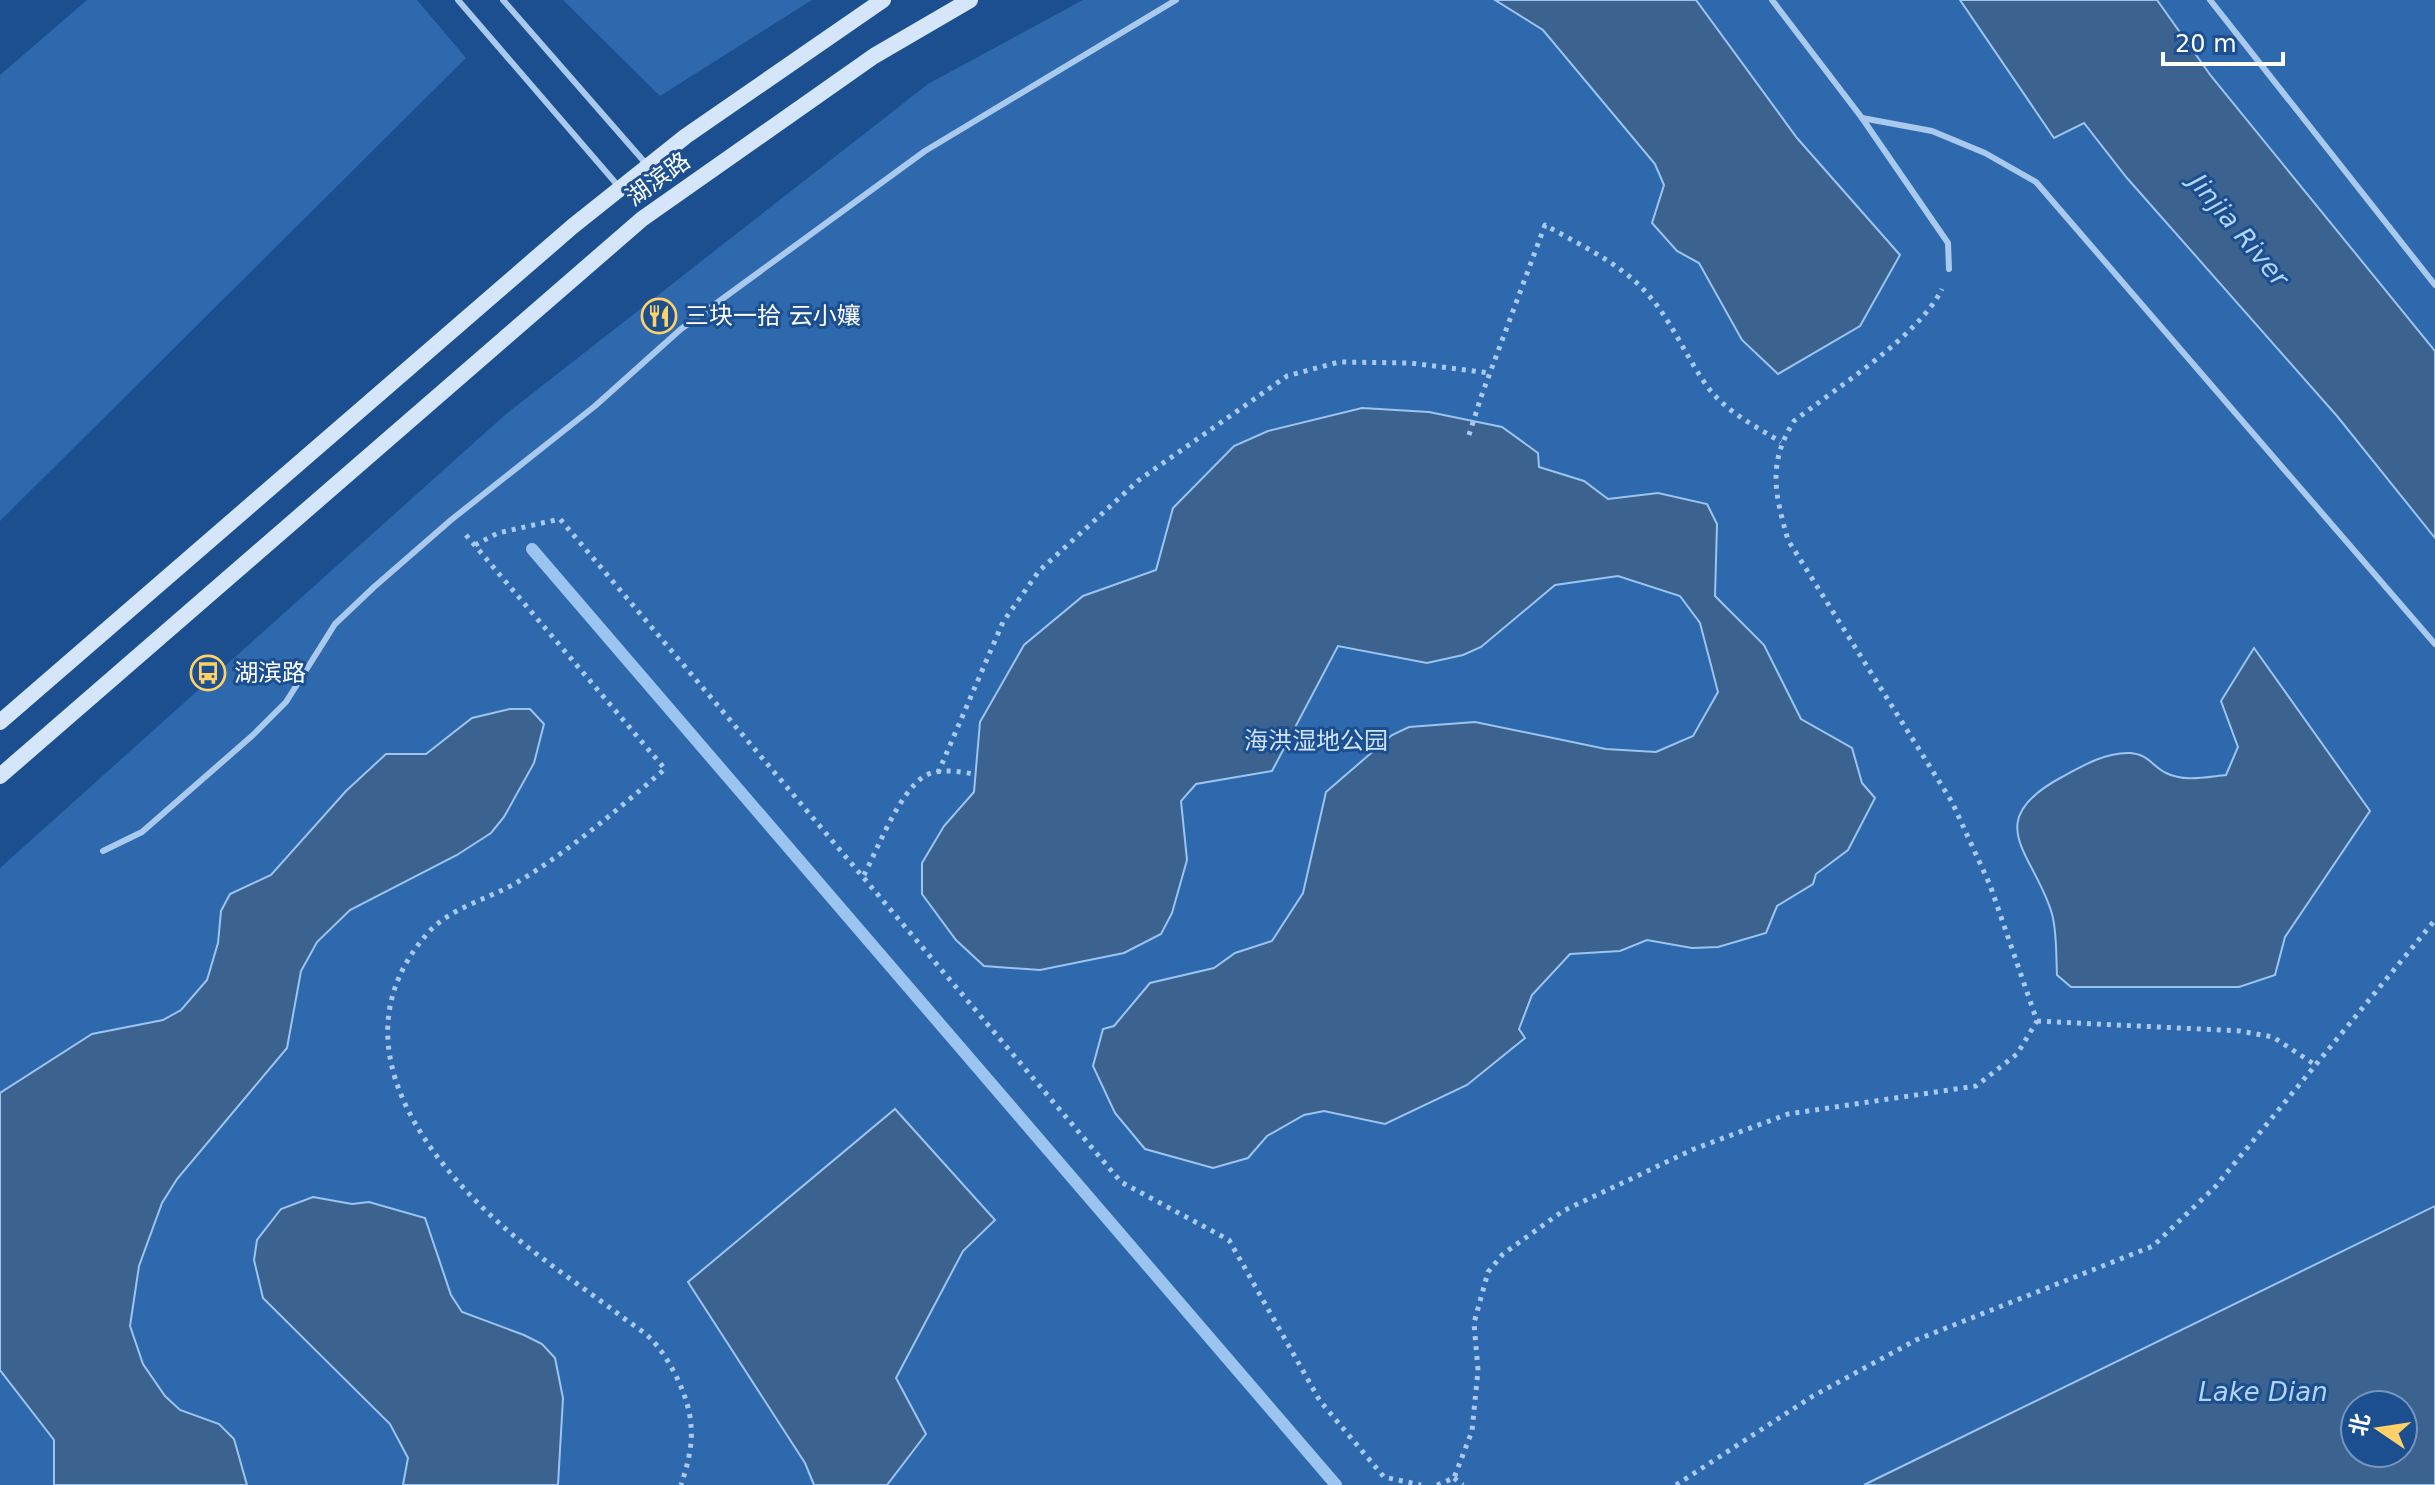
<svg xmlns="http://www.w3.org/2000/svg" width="2435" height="1485" viewBox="0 0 2435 1485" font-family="'DejaVu Sans','Noto Sans SC',sans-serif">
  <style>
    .green { fill: #2e69ad }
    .water { fill: #3c6290; stroke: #9cc4f0; stroke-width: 2; fill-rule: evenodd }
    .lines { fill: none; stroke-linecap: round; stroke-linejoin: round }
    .stream { stroke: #9cc4f0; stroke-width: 12 }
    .path { stroke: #a9c9ee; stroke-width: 5; stroke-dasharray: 4 6; stroke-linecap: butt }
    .service { stroke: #a9c9ee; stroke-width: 6 }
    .secondary { stroke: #d6e6fa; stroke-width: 16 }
    .labels { text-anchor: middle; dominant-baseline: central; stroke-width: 6; stroke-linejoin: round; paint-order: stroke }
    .street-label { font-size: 24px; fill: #fff; stroke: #1b4f8f }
    .poi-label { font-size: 24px; fill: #fff; stroke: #1b4f8f; text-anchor: start }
    .park-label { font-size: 24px; fill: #cfe3fa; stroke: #1b4f8f }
    .water-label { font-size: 26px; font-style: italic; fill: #b5d3f5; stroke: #1b4f8f }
  </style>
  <rect width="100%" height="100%" fill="#1b4f8f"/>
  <!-- green -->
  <g class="green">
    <polygon points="87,0 417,0 466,58 0,521 0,75"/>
    <polygon points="563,0 812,0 660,96"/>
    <polygon points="1083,0 2435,0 2435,1206 1864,1485 0,1485 0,868 506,414 928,84"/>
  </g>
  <!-- water -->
  <g class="water">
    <polygon points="1495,0 1696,0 1797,138 1900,255 1860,326 1778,374 1742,340 1699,263 1677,251 1652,223 1664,185 1655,164 1543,30"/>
    <polygon points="1960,0 2157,0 2211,76 2435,351 2435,538 2337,416 2127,178 2084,123 2054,138"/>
    <polygon points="1362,408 1429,412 1502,427 1538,453 1539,467 1584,481 1608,499 1658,493 1707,504 1717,524 1715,596 1764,645 1801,719 1852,748 1862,783 1875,798 1848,850 1816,874 1813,884 1777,906 1766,933 1718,947 1692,948 1647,940 1620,951 1570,954 1532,995 1519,1029 1525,1038 1467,1085 1385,1124 1324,1111 1304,1115 1267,1136 1248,1158 1213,1168 1145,1149 1115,1113 1093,1066 1103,1029 1114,1026 1150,983 1214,968 1235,953 1272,941 1303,893 1326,792 1392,735 1409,727 1475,722 1606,749 1656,752 1693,736 1718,692 1700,623 1680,596 1618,576 1555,585 1481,647 1463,655 1427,663 1338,646 1272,771 1196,784 1181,801 1187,860 1172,913 1161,934 1124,953 1040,970 984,966 956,940 922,894 922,863 944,826 974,792 980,722 1024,645 1083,596 1156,570 1173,508 1234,446 1268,431"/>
    <path d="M2254,648L2370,811L2285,937L2275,975L2239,987H2071L2057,975C2056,956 2057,932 2052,914C2035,854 1978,822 2062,777C2082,766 2106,752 2130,753C2148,754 2152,766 2166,773C2184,782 2206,777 2226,775L2238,747L2221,701Z"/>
    <polygon points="510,709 530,709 544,724 534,763 504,817 491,833 457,855 350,910 317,942 301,971 287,1048 177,1179 162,1203 139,1266 130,1326 143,1364 165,1396 180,1410 219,1424 234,1439 247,1485 54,1485 54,1440 0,1370 0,1093 92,1034 163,1020 181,1010 207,980 218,943 221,911 230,894 271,875 346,791 386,754 426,754 472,718"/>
    <polygon points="895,1109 995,1220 963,1251 896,1378 926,1434 887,1485 814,1485 805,1463 688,1282"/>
    <polygon points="313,1197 352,1204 369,1202 425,1218 451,1295 462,1312 524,1335 542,1344 555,1358 563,1398 558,1485 403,1485 408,1458 390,1424 263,1298 254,1260 257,1240 281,1209"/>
    <path d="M2435,1206V1485H1864L1876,1479ZM2355,1405H2403V1453H2355Z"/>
  </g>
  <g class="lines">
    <!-- stream -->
    <polyline class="stream" points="532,549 1336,1485"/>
    <!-- path -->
    <g class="path">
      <path d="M1469,435L1481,397L1545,225C1578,244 1616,261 1643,289C1671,318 1684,354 1707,386C1725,411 1755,426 1781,442"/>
      <path d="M466,535L665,769C618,809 573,848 521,880C491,899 451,906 427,934C331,1044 430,1167 520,1241C551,1266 585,1289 617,1313C628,1322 641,1329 651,1339C670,1358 690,1399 691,1426C693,1445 687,1467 681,1485"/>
      <polyline points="475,545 498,533 560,519 1121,1182 1229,1240 1320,1401 1384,1477 1421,1485"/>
      <polyline points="938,773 1003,622 1039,571 1139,480 1287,376 1339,362 1410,363 1490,373"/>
      <path d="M864,875C878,848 898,795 923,777C936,768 958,771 973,774"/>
      <polyline points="2037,1021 2240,1031 2273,1037 2317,1066"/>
      <polyline points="1454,1478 1463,1485"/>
      <path d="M1437,1485L1454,1478L1472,1431L1478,1370L1474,1323L1488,1272L1503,1254L1563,1211L1694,1149L1788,1114L1976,1086L2017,1054L2037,1021L1990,885L1952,802L1788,540C1775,494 1767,464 1794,421C1836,388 1919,336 1942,289"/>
      <polyline points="1676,1485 1813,1396 1916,1340 2153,1246 2215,1187 2435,920"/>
    </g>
    <!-- service -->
    <g class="service">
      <polyline points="458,0 620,188"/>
      <polyline points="503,0 648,166"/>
      <polyline points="1772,0 1862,118 1932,131 1985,153 2036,182 2435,644"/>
      <polyline points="2210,0 2435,285"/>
      <polyline points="1862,118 1948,243 1949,269"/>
      <polyline points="103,851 142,832 253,735 286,702 335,624 374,587 451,520 595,406 681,329 925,151 1176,0"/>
    </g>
    <!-- secondary -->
    <g class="secondary">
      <polyline points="0,722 573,226 686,136 883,0"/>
      <polyline points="0,776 642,219 874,56 970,0"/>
    </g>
  </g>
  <!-- icons -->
  <defs>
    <g id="restaurant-ring" transform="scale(1.8)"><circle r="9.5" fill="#1b4f8f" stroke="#ffd166" stroke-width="1.5"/><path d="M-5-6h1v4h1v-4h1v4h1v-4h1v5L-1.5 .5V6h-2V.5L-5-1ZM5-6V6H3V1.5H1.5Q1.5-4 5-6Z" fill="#ffd166"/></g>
    <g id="bus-ring" transform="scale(1.8)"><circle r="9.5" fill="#1b4f8f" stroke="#ffd166" stroke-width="1.5"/><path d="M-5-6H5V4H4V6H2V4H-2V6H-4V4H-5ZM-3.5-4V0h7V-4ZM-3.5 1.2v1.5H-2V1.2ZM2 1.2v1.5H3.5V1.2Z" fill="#ffd166"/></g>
  </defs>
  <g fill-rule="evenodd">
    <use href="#restaurant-ring" x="659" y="316"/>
    <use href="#bus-ring" x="208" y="673"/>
  </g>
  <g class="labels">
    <!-- street labels -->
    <g class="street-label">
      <text transform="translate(658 179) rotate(-36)">湖滨路</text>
    </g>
    <!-- poi labels -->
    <g class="poi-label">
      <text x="685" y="316">三块一拾 云小孃</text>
      <text x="234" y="673">湖滨路</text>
    </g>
    <!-- park labels -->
    <g class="park-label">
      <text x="1316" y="741">海洪湿地公园</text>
    </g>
    <!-- water labels -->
    <g class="water-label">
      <text transform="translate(2239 230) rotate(50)">Jinjia River</text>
      <text x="2263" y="1392">Lake Dian</text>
    </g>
  </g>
  <!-- north arrow -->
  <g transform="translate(2379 1429) rotate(283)"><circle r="38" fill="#1b4f8f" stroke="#7695bc" stroke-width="2"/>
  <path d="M0-6L14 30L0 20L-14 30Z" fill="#ffd166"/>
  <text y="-12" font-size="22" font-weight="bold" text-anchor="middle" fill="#ffffff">北</text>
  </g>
  <!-- scale -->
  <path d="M2163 52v12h120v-12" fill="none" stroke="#ffffff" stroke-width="4"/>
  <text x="2175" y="52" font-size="24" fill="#ffffff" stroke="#1b4f8f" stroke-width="6" paint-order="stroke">20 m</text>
</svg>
